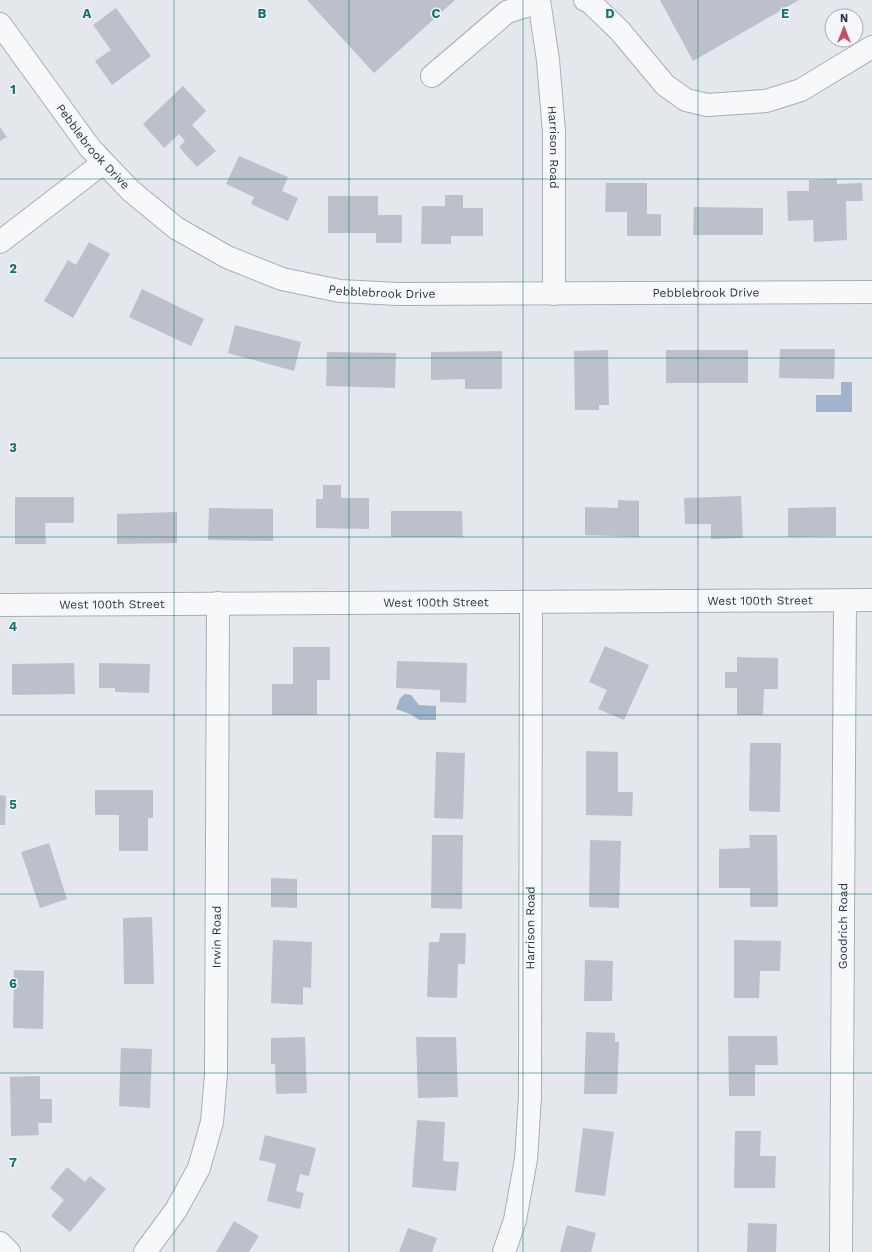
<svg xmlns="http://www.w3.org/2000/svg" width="872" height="1252" viewBox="0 0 872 1252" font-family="'Work Sans',sans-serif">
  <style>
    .water { fill: #9fb4cc }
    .building { fill: #bbc0ca }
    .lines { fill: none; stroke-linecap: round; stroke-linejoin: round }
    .minor-casing { stroke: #a9aeb7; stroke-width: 24 }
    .minor { stroke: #f7f8fa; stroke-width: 22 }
    .grid { fill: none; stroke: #0f766e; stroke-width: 1; stroke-opacity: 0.55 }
    .labels { text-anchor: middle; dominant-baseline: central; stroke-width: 3; stroke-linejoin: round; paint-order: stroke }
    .street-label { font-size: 12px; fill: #2b3445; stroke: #f4f6f9 }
    .grid-label { font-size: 13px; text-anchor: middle; font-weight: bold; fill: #0f766e; stroke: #f4f6f9; stroke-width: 3; stroke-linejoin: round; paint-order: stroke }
  </style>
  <rect width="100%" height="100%" fill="#e4e7ec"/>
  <!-- water -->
  <g class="water">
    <polygon points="841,382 852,382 852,412 816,412 816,395 841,395"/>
    <polygon points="405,694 411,695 419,705 436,706 436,720 419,720 410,714 396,709 400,698"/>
  </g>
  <!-- building -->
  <g class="building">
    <polygon points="307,0 455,0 374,73"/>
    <polygon points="660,0 799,0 693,61"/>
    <polygon points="116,8 151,56 112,85 95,61 111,50 93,25"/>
    <polygon points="183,86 206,111 192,125 216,151 197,167 179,147 185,141 179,134 164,148 143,124"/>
    <polygon points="0,127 7,137 0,141"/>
    <polygon points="239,156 288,177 282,191 298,198 288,221 251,204 254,197 226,184"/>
    <polygon points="837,179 837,184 862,183 863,201 846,201 847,240 814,242 813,220 788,221 787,191 809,191 809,180"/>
    <polygon points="606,183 647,183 647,214 661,214 661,236 627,236 627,212 605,212"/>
    <polygon points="445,195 463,195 463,208 483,208 483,236 451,236 451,244 421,244 422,206 445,206"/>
    <polygon points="328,196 378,196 378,215 402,215 402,243 376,243 376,233 328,233"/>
    <polygon points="694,207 763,208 763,235 693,235"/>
    <polygon points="89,242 110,254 73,318 44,301 68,260 76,265"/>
    <polygon points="142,289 204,319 191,346 129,317"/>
    <polygon points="235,325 301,342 294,371 228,353"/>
    <polygon points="780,349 835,349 834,379 779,378"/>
    <polygon points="608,350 609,405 599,405 599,410 575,410 574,351"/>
    <rect x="666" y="350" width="82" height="33"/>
    <polygon points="502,351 502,389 465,389 465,379 431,380 431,352"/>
    <polygon points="327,352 396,353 395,388 326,386"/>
    <polygon points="323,485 341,485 341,498 369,498 369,529 316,528 316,499 323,499"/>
    <polygon points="741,496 743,538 711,539 711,524 685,524 684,498"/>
    <polygon points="15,497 74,497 74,523 45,523 46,544 15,544"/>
    <polygon points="618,500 639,501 639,537 585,535 585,507 618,508"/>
    <polygon points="836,507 836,536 788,537 788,508"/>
    <polygon points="209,508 273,509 273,541 208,540"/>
    <polygon points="391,511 462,511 463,537 391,537"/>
    <polygon points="177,512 177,543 117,544 117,514"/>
    <polygon points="605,646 649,665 624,720 598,709 607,690 589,682"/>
    <polygon points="293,647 330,647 330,680 317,680 317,715 272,715 272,684 293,684"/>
    <polygon points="737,657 778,658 778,689 764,689 763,715 737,715 737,688 725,688 725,672 737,672"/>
    <polygon points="397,661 467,663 466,703 440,702 440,690 396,688"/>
    <polygon points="74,663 75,694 12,695 12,664"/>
    <polygon points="99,663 150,664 149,693 115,692 115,688 99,688"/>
    <polygon points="750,743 781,743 780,812 749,811"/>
    <polygon points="586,751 618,752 618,792 633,792 632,816 586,815"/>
    <polygon points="436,752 465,753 463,819 434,818"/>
    <polygon points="95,790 153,790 153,818 148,818 148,851 119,851 119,815 95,815"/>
    <polygon points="0,795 6,796 5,825 0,825"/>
    <polygon points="432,835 463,835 462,909 431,908"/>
    <polygon points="749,835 777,835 778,907 750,907 750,888 719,888 719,849 750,848"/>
    <polygon points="590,840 621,841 619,908 589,907"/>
    <polygon points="49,843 67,899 40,908 21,852"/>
    <polygon points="271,878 297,879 297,908 271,907"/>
    <polygon points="152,917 154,984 124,984 123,918"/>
    <polygon points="440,933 466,933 465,964 458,964 457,998 427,997 429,942 439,942"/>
    <polygon points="273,940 312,942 311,988 303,987 303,1005 271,1003"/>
    <polygon points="734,940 781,941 780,971 760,971 759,998 734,998"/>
    <polygon points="585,960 613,961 612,1001 584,1001"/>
    <polygon points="14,970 44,971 43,1029 13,1028"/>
    <polygon points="586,1032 615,1033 615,1042 619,1042 617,1094 584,1094"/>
    <polygon points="728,1036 777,1036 778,1065 755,1065 755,1096 729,1096"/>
    <polygon points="305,1037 307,1093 276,1094 275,1064 271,1064 271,1038"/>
    <polygon points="416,1037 456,1037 458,1097 418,1098"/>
    <polygon points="121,1048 152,1049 150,1108 119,1106"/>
    <polygon points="40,1076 40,1099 52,1099 52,1123 38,1123 39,1135 11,1136 10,1077"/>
    <polygon points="417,1120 445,1122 443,1161 459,1162 456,1191 412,1187"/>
    <polygon points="583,1128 614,1132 605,1196 575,1192"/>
    <polygon points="735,1131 761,1131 760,1156 776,1156 775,1188 734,1188"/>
    <polygon points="265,1135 316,1148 309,1176 300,1174 296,1191 304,1193 300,1209 267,1201 276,1164 259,1160"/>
    <polygon points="67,1167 85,1182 90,1176 106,1189 70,1232 51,1216 64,1200 50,1188"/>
    <polygon points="234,1221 259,1236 249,1252 216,1252"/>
    <polygon points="748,1223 777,1224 776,1252 747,1252"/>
    <polygon points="567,1225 596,1233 591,1252 560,1252"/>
    <polygon points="408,1228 437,1238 432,1252 399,1252"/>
  </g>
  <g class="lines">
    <!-- minor casing -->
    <g class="minor-casing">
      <g id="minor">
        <path id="s1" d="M539,0L548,60L554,132V294"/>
        <polyline points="585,0 590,2 620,31 665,85 686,100 707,105 766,101 801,90 872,47"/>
        <path id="s2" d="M0,24L90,148L131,191L176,228L227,257L282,279L340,291L398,294L872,292"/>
        <polyline points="432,76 507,12 539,2"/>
        <polyline points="0,242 103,163"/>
        <path id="s3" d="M0,605L872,600"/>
        <polyline points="0,1243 9,1252"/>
        <path id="s4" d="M145,1252L176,1210L199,1168L212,1122L216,1074L218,603"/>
        <path id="s5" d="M504,1252L515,1220L526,1159L530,1097L531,602"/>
        <path id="s6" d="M841,1252L845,601"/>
      </g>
    </g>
    <!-- minor -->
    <use href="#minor" class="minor"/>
  </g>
  <!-- grid -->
  <path class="grid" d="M174,0V1252M349,0V1252M523,0V1252M698,0V1252M0,179H872M0,358H872M0,537H872M0,715H872M0,894H872M0,1073H872"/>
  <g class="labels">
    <!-- street labels -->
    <g class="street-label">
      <text stroke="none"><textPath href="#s2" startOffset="154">Pebblebrook Drive</textPath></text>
      <text stroke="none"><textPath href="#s1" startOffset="148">Harrison Road</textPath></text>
      <text stroke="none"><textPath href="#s2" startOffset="490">Pebblebrook Drive</textPath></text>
      <text stroke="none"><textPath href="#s2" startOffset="814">Pebblebrook Drive</textPath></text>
      <text stroke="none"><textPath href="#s3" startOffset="760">West 100th Street</textPath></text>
      <text stroke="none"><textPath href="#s3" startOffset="436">West 100th Street</textPath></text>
      <text stroke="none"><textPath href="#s3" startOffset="112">West 100th Street</textPath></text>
      <text stroke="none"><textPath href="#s6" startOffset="326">Goodrich Road</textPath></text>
      <text stroke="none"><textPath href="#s5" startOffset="327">Harrison Road</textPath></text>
      <text stroke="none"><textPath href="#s4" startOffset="333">Irwin Road</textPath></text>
    </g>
  </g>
  <g class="grid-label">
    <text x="87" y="18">A</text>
    <text x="262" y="18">B</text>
    <text x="436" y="18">C</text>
    <text x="610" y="18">D</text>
    <text x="785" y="18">E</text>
    <text x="13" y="94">1</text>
    <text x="13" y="273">2</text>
    <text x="13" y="452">3</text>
    <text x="13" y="631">4</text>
    <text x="13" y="809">5</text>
    <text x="13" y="988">6</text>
    <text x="13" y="1167">7</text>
  </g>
  <!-- north arrow -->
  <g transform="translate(844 28)"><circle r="19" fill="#f4f6f9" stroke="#a4a8b1"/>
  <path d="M0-3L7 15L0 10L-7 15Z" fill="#d1495b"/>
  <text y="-6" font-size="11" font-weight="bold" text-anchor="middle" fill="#2b3445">N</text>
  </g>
</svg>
